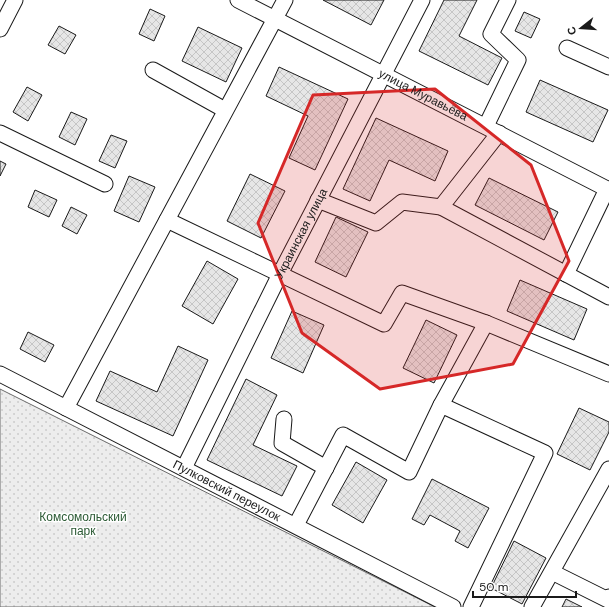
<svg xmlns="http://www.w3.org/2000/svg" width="609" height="607" viewBox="0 0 609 607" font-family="'DM Sans',sans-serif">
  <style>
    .grass { fill: url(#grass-dots); stroke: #6a6a6a }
    .building { fill: url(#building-cross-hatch); stroke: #1a1a1a }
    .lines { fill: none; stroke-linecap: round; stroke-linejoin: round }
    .minor-casing { stroke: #1a1a1a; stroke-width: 17 }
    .minor { stroke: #fff; stroke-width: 15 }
    .marked { fill: #d62828; fill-opacity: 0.2; stroke: #d62828; stroke-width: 3; stroke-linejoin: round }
    .labels { text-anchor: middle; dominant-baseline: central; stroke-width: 3; stroke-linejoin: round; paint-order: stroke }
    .street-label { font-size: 12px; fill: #1a1a1a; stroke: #fff }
    .park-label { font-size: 12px; fill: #2b5a34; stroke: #fff }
  </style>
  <defs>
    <pattern id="grass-dots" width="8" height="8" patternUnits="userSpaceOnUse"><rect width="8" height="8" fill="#ededed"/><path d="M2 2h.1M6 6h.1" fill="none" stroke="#cbcbcb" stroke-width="1.8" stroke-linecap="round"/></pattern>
    <pattern id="building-cross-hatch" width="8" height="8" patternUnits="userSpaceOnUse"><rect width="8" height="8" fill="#e6e6e6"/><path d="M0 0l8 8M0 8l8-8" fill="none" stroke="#c5c5c5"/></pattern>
  </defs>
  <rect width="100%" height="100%" fill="#fff"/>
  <!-- grass -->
  <polygon class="grass" points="0,389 435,607 0,607"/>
  <!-- building -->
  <g class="building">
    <polygon points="323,0 384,0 371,25"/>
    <polygon points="444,0 477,0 459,36 502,58 488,85 419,51"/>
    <polygon points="150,9 165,16 154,41 139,34"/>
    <polygon points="524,12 540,19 531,38 515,31"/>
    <polygon points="59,26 76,35 65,54 48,45"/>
    <polygon points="198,27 242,48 226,82 182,61"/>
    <polygon points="279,67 348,99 315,170 289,158 308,116 266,96"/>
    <polygon points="540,80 608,110 593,142 526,112"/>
    <polygon points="27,87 42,95 28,121 13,112"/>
    <polygon points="71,112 87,119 75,145 59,137"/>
    <polygon points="376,118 448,151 435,181 389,160 370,201 343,189"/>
    <polygon points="111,135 127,141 115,168 99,161"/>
    <polygon points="0,161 6,164 0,176"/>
    <polygon points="250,174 285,191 261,238 227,221"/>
    <polygon points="129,176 155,187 139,222 114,211"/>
    <polygon points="489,178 558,212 544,240 475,205"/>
    <polygon points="35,190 57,200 49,217 28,207"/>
    <polygon points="71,207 87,215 77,234 62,226"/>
    <polygon points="336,217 368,232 346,277 315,262"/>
    <polygon points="207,261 238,279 213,324 182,306"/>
    <polygon points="520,280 587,309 574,340 507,311"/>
    <polygon points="292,311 324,325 303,373 271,358"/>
    <polygon points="426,320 457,335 434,383 403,368"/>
    <polygon points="28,332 54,345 45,362 20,349"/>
    <polygon points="178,346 208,360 173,436 96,401 110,371 157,392"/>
    <polygon points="246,379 277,395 253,445 297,466 282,496 207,460"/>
    <polygon points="579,408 609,422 609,432 590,470 557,454"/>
    <polygon points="356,462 387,480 363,523 332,505"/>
    <polygon points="432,479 489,508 468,548 455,541 460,531 430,515 424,525 412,519"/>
    <polygon points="514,541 546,558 522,604 491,588"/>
    <polygon points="566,599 582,607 562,607"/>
  </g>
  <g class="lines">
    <!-- minor casing -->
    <g class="minor-casing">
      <g id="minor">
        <path id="s1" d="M238,0L609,190"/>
        <polyline points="0,29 15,0"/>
        <polyline points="567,48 609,67"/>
        <polyline points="153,70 225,110"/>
        <polyline points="486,126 518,60 491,34 508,0"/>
        <polyline points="0,133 105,184"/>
        <polyline points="318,200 376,223 402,202 441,207 499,133"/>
        <polyline points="441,207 609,297"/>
        <polyline points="167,220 384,324 402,293 486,323 609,374"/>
        <polyline points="566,274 607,189"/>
        <path id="s2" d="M0,374L453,607"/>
        <polyline points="441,405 486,323"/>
        <polyline points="66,408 285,0"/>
        <polyline points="284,419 282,443 326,468"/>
        <path id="s3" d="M184,468L280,274L422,0"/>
        <polyline points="296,525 343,435 409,472 441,405 545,453 471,607"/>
        <polyline points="552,572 608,600 609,597"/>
        <polyline points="532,607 609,469"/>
      </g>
    </g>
    <!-- minor -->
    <use href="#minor" class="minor"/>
  </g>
  <!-- marked area -->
  <path class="marked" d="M435,89L531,165L569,261L513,364L380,389L302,333L258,223L313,95Z"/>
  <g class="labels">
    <!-- street labels -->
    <g class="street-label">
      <text stroke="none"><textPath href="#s1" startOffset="208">улица Муравьёва</textPath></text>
      <text stroke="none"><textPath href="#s3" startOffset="262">Украинская улица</textPath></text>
      <text stroke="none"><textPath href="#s2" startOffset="255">Пулковский переулок</textPath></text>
    </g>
    <!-- park labels -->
    <g class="park-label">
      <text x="83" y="517">Комсомольский<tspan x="83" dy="14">парк</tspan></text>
    </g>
  </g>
  <!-- north arrow -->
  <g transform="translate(581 28) rotate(253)" stroke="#ffffff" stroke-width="3" paint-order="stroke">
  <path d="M0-3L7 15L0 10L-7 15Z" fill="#1a1a1a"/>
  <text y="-6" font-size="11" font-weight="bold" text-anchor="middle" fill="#1a1a1a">С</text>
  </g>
  <!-- scale -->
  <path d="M473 591v6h103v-6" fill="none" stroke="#1a1a1a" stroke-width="2"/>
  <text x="479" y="591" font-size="12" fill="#1a1a1a" stroke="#ffffff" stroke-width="3" paint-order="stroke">50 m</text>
</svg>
